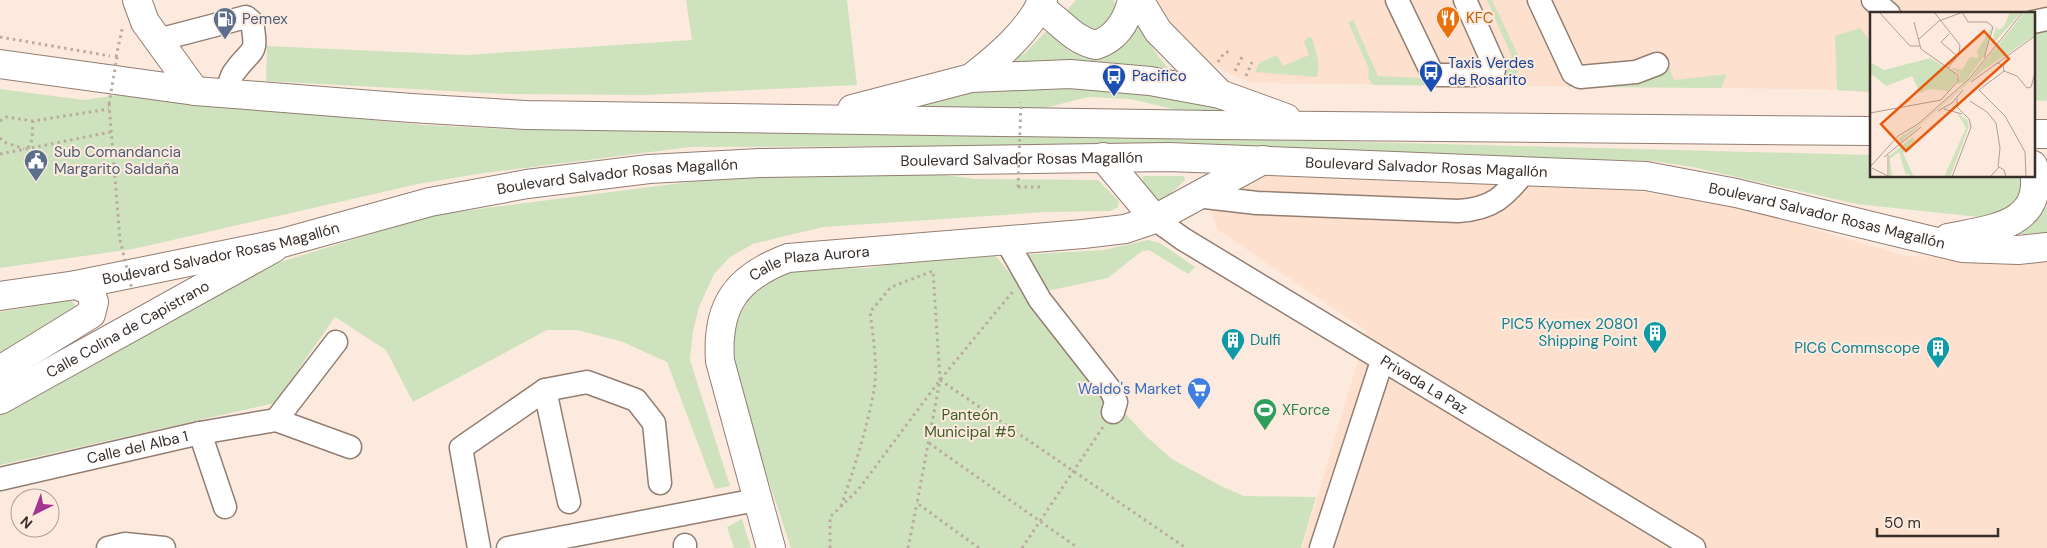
<svg xmlns="http://www.w3.org/2000/svg" width="2047" height="548" viewBox="0 0 2047 548" font-family="'DM Sans',sans-serif">
  <style>
    .built { fill: #fde0cd }
    .green { fill: #cee3bd }
    .lines { fill: none; stroke-linecap: round; stroke-linejoin: round }
    .minor-casing { stroke: #927e72; stroke-width: 25 }
    .major-casing { stroke: #927e72; stroke-width: 30 }
    .highway-casing { stroke: #927e72; stroke-width: 30 }
    .path { stroke: #baaba2; stroke-width: 3; stroke-dasharray: 2.5 4; stroke-linecap: butt }
    .minor { stroke: #fff; stroke-width: 22 }
    .major { stroke: #fff; stroke-width: 28 }
    .highway { stroke: #fff; stroke-width: 28 }
    .path-bridge { stroke: #baaba2; stroke-width: 3; stroke-dasharray: 2.5 4; stroke-linecap: butt }
    .labels { text-anchor: middle; dominant-baseline: central; stroke-width: 4; stroke-linejoin: round; paint-order: stroke }
    .food-label { font-size: 15px; fill: #c56008; stroke: #fceadf; text-anchor: start }
    .service-label { font-size: 15px; fill: #4e5e75; stroke: #fceadf; text-anchor: start }
    .transit-label { font-size: 15px; fill: #164399; stroke: #fceadf; text-anchor: start }
    .street-label { font-size: 15px; fill: #382f2a; stroke: #fceadf }
    .culture-label { font-size: 15px; fill: #0d838f; stroke: #fceadf; text-anchor: end }
    .shop-label { font-size: 15px; fill: #366cbe; stroke: #fceadf; text-anchor: end }
    .leisure-label { font-size: 15px; fill: #27864d; stroke: #fceadf; text-anchor: start }
    .park-label { font-size: 15px; fill: #415d26; stroke: #fceadf }
    .inset-road { fill: none; stroke: #ae9f97; stroke-width: 1 }
    .view { fill: #e8590c; fill-opacity: 0.15; stroke: #e8590c; stroke-width: 2.5 }
    .inset-edge { fill: none; stroke: #382f2a; stroke-width: 2.5 }
  </style>
  <rect width="100%" height="100%" fill="#fceadf"/>
  <!-- built -->
  <g class="built">
    <polygon points="1151,0 2047,0 2047,101 2033,100 2033,14 1871,14 1871,92 1810,89 1251,83 1217,68 1197,54 1167,25"/>
    <polygon points="1251,175 1598,185 1746,209 1906,256 2047,261 2047,548 1302,548 1367,331 1218,230 1211,212"/>
  </g>
  <!-- green -->
  <g class="green">
    <polygon points="686,0 847,0 857,85 645,95 504,94 266,81 267,46 466,55 692,40"/>
    <polygon points="1076,0 1114,0 1117,14 1110,25 1089,33 1069,18 1068,9"/>
    <polygon points="1487,0 1492,0 1520,59 1520,68 1510,86 1373,85 1368,78 1369,69 1348,22 1353,20 1378,76 1422,78 1512,57"/>
    <polygon points="1531,0 1569,75 1646,72 1669,67 1674,80 1727,74 1721,88 1568,87"/>
    <path d="M1137,17C1145,39 1155,53 1170,70L1094,61L1001,68L1025,53L1052,25L1085,52Z"/>
    <polygon points="1860,28 1871,42 1871,92 1837,90 1835,36"/>
    <polygon points="2047,29 2047,101 2033,100 2033,30"/>
    <path d="M1308,37L1312,38C1316,52 1321,63 1317,77L1255,72L1259,63L1277,55L1283,66L1309,55L1304,42Z"/>
    <polygon points="986,85 1133,87 1243,111 1177,110 1130,99 1089,97 1036,110 838,107"/>
    <polygon points="0,89 84,100 117,95 423,125 525,130 612,129 1325,141 1871,155 1871,176 2025,176 2028,196 1997,219 1857,204 1692,167 1653,161 1323,150 940,146 691,147 484,173 418,184 133,249 0,268"/>
    <polygon points="919,172 976,179 1098,180 1119,201 1118,207 1111,211 1046,212 823,227 753,244 730,257 714,274 699,307 693,331 690,360 730,486 715,489 667,362 623,342 578,330 547,330 413,402 386,350 335,317 275,403 0,465 0,408 228,278 433,215 712,179"/>
    <polygon points="1143,176 1184,176 1185,180 1158,206 1143,181"/>
    <polygon points="2047,206 2047,233 1995,235 2032,225"/>
    <polygon points="1148,240 1160,243 1195,267 1188,274 1149,250 1142,251 1108,278 1042,292 1019,255 1103,250"/>
    <polygon points="994,254 1120,408 1147,437 1172,459 1221,486 1244,496 1316,497 1301,548 791,548 735,379 734,336 738,319 751,295 762,284 776,276 798,270 868,268 934,257"/>
    <polygon points="71,300 78,308 0,358 0,312"/>
    <polygon points="742,519 751,548 734,548 727,527"/>
  </g>
  <g class="lines">
    <!-- minor casing -->
    <g class="minor-casing">
      <g id="minor">
        <polyline points="1397,0 1433,75 1476,75 1494,70 1494,65 1465,0"/>
        <polyline points="1539,0 1573,73 1580,77 1636,72 1657,64"/>
        <polyline points="1873,0 1889,14"/>
        <polyline points="2033,22 2047,19"/>
        <path d="M158,40L246,17L252,22C258,57 253,46 235,71C230,76 229,87 227,93"/>
        <path d="M1196,196L1257,203L1458,211C1493,209 1504,197 1526,170"/>
        <path id="s1" d="M1155,219L1183,239L1694,548"/>
        <polyline points="1007,242 1040,300 1112,392 1116,402 1113,412"/>
        <polyline points="545,390 569,502"/>
        <polyline points="276,420 336,342"/>
        <polyline points="276,420 350,447"/>
        <polyline points="200,433 225,507"/>
        <path id="s2" d="M0,479L200,433L276,420"/>
        <polyline points="685,545 685,548"/>
        <polyline points="108,548 125,544 164,548"/>
        <polyline points="479,548 461,448 545,390 587,382 636,400 654,423 660,483"/>
        <polyline points="508,548 756,500"/>
        <polyline points="1321,548 1382,361"/>
      </g>
    </g>
    <!-- major casing -->
    <g class="major-casing">
      <g id="major">
        <polyline points="137,0 145,22 195,91"/>
        <polyline points="1139,0 1158,31 1220,94"/>
        <path d="M1039,7C1060,20 1072,40 1096,45C1117,38 1127,21 1132,0"/>
        <path d="M971,78C998,57 1028,32 1043,0"/>
        <polyline points="0,370 91,314 94,302 90,291 76,285"/>
        <path id="s3" d="M0,400L274,248"/>
        <path id="s4" d="M771,548L720,361C716,305 737,277 788,258L1083,234L1125,229L1155,219"/>
      </g>
    </g>
    <!-- highway casing -->
    <g class="highway-casing">
      <g id="highway">
        <polyline points="0,64 195,91 411,108 526,115 1215,125 1871,131"/>
        <polyline points="852,109 971,78 1070,74 1150,81 1220,94 1286,118"/>
        <polyline points="2033,134 2047,134"/>
        <polyline points="1103,157 1155,219 1263,160"/>
        <path d="M1948,238C1989,229 2047,227 2033,165"/>
        <path id="s5" d="M0,296L76,285L282,243L430,202L527,184L649,169L760,163L1169,157L1646,176L1736,193L1962,248L2018,250L2047,247"/>
      </g>
    </g>
    <!-- path -->
    <g class="path">
      <polyline points="0,37 110,56"/>
      <polyline points="116,57 123,25"/>
      <polyline points="1218,62 1224,53 1231,51"/>
      <polyline points="1235,71 1242,57"/>
      <polyline points="1246,76 1252,62"/>
      <polyline points="109,104 120,240"/>
      <polyline points="0,121 6,117 33,121 109,109"/>
      <polyline points="0,138 4,142 24,149"/>
      <polyline points="28,148 32,140 33,121"/>
      <polyline points="0,154 111,132"/>
      <polyline points="1018,187 1040,187"/>
      <polyline points="940,380 1186,548"/>
      <polyline points="929,443 1078,548"/>
      <path d="M841,506C854,469 867,429 874,390C878,368 873,335 870,312L891,287L933,271L940,380L917,503L979,548"/>
      <polyline points="830,548 830,517 858,490 940,380 1014,290"/>
      <polyline points="908,548 917,503"/>
      <polyline points="1022,548 1103,427"/>
    </g>
    <!-- minor -->
    <use href="#minor" class="minor"/>
    <!-- major -->
    <use href="#major" class="major"/>
    <!-- highway -->
    <use href="#highway" class="highway"/>
    <!-- path-bridge -->
    <g class="path-bridge">
      <polyline points="109,104 117,57"/>
      <polyline points="1018,187 1021,102"/>
      <polyline points="120,240 132,289"/>
    </g>
  </g>
  <!-- icons -->
  <defs>
    <g id="restaurant-pin" transform="scale(1.25)"><path d="M0 17L-7.5 6A9.5 9.5 0 1 1 7.5 6Z" fill="#e8710a" stroke="#fceadf"/><path d="M-5-6h1v4h1v-4h1v4h1v-4h1v5L-1.5 .5V6h-2V.5L-5-1ZM5-6V6H3V1.5H1.5Q1.5-4 5-6Z" fill="#fff"/></g>
    <g id="fuel-pin" transform="scale(1.25)"><path d="M0 17L-7.5 6A9.5 9.5 0 1 1 7.5 6Z" fill="#5c6f8a" stroke="#fceadf"/><path d="M-5.5-6h7V0h2V4h1.3V-2.5L3-4.5l.8-.8L6-3V5H2.5V1h-1V6h-7ZM-4.2-4.7v3.2H.2V-4.7Z" fill="#fff"/></g>
    <g id="bus-pin" transform="scale(1.25)"><path d="M0 17L-7.5 6A9.5 9.5 0 1 1 7.5 6Z" fill="#1a4fb4" stroke="#fceadf"/><path d="M-5-6H5V4H4V6H2V4H-2V6H-4V4H-5ZM-3.5-4V0h7V-4ZM-3.5 1.2v1.5H-2V1.2ZM2 1.2v1.5H3.5V1.2Z" fill="#fff"/></g>
    <g id="civic-pin" transform="scale(1.25)"><path d="M0 17L-7.5 6A9.5 9.5 0 1 1 7.5 6Z" fill="#5c6f8a" stroke="#fceadf"/><path d="M-.6-6.5H3V-4.5H.6V-3L4-1V1h2V6H-6V1h2V-1L-.6-3ZM-1.2 2.5V6h2.4V2.5Z" fill="#fff"/></g>
    <g id="building-pin" transform="scale(1.25)"><path d="M0 17L-7.5 6A9.5 9.5 0 1 1 7.5 6Z" fill="#0f9aa8" stroke="#fceadf"/><path d="M-4-6H4V6H1V3H-1V6H-4ZM-2.5-4.3h1.7v1.8h-1.7ZM.8-4.3h1.7v1.8H.8ZM-2.5-1h1.7V.8h-1.7ZM.8-1h1.7V.8H.8Z" fill="#fff"/></g>
    <g id="supermarket-pin" transform="scale(1.25)"><path d="M0 17L-7.5 6A9.5 9.5 0 1 1 7.5 6Z" fill="#3f7fe0" stroke="#fceadf"/><path d="M-6-5.5h2.5l.6 2H6L4.5 2H-2.5L-4.4-4H-6ZM-1.5 3.2a1.3 1.3 0 1 0 .1 0ZM3 3.2a1.3 1.3 0 1 0 .1 0Z" fill="#fff"/></g>
    <g id="stadium-pin" transform="scale(1.25)"><path d="M0 17L-7.5 6A9.5 9.5 0 1 1 7.5 6Z" fill="#2e9e5b" stroke="#fceadf"/><path d="M0-5a6.5 5 0 1 0 0 10a6.5 5 0 1 0 0-10ZM-3.5-1.8h7v3.6h-7Z" fill="#fff"/></g>
  </defs>
  <g fill-rule="evenodd">
    <use href="#restaurant-pin" x="1448" y="18"/>
    <use href="#fuel-pin" x="225" y="19"/>
    <use href="#bus-pin" x="1431" y="72"/>
    <use href="#bus-pin" x="1114" y="76"/>
    <use href="#civic-pin" x="36" y="161"/>
    <use href="#building-pin" x="1655" y="333"/>
    <use href="#building-pin" x="1233" y="340"/>
    <use href="#building-pin" x="1938" y="348"/>
    <use href="#supermarket-pin" x="1199" y="389"/>
    <use href="#stadium-pin" x="1265" y="410"/>
  </g>
  <g class="labels">
    <!-- food labels -->
    <g class="food-label">
      <text x="1466" y="18">KFC</text>
    </g>
    <!-- service labels -->
    <g class="service-label">
      <text x="242" y="19">Pemex</text>
      <text x="54" y="152">Sub Comandancia<tspan x="54" dy="17">Margarito Saldaña</tspan></text>
    </g>
    <!-- transit labels -->
    <g class="transit-label">
      <text x="1448" y="63">Taxis Verdes<tspan x="1448" dy="17">de Rosarito</tspan></text>
      <text x="1132" y="76">Pacifico</text>
    </g>
    <!-- street labels -->
    <g class="street-label">
      <text stroke="none"><textPath href="#s5" startOffset="1035">Boulevard Salvador Rosas Magallón</textPath></text>
      <text stroke="none"><textPath href="#s5" startOffset="1440">Boulevard Salvador Rosas Magallón</textPath></text>
      <text stroke="none"><textPath href="#s5" startOffset="630">Boulevard Salvador Rosas Magallón</textPath></text>
      <text stroke="none"><textPath href="#s5" startOffset="1845">Boulevard Salvador Rosas Magallón</textPath></text>
      <text stroke="none"><textPath href="#s5" startOffset="225">Boulevard Salvador Rosas Magallón</textPath></text>
      <text stroke="none"><textPath href="#s4" startOffset="349">Calle Plaza Aurora</textPath></text>
      <text stroke="none"><textPath href="#s3" startOffset="146">Calle Colina de Capistrano</textPath></text>
      <text stroke="none"><textPath href="#s1" startOffset="316">Privada La Paz</textPath></text>
      <text stroke="none"><textPath href="#s2" startOffset="141">Calle del Alba 1</textPath></text>
    </g>
    <!-- culture labels -->
    <g class="culture-label">
      <text x="1638" y="324">PIC5 Kyomex 20801<tspan x="1638" dy="17">Shipping Point</tspan></text>
      <text x="1250" y="340" text-anchor="start">Dulfi</text>
      <text x="1920" y="348">PIC6 Commscope</text>
    </g>
    <!-- shop labels -->
    <g class="shop-label">
      <text x="1182" y="389">Waldo's Market</text>
    </g>
    <!-- leisure labels -->
    <g class="leisure-label">
      <text x="1282" y="410">XForce</text>
    </g>
    <!-- park labels -->
    <g class="park-label">
      <text x="970" y="415">Panteón<tspan x="970" dy="17">Municipal #5</tspan></text>
    </g>
  </g>
  <!-- overview -->
  <g transform="translate(1870 12)">
    <rect width="165" height="165" fill="#fceadf"/>
    <path d="M140,0H152L121,34L126,15L129,18L134,14ZM155,0H165V23L112,59L31,130L29,129V126L49,113L98,70ZM122,14L115,43L95,70L87,72L90,63L80,55L92,58L100,45L108,46L107,39ZM60,46L85,61L88,67L78,79L59,77L50,81L42,64L16,74L0,61V50L14,58ZM87,101L97,108L99,114L80,165H74L96,116ZM43,125L44,129L33,141L44,165L35,161L29,140L20,147L22,165H19V144Z" fill="#cee3bd"/>
    <path class="inset-road" d="M9,0L40,34H50M64,0L90,33L89,42L78,56M92,0L98,10H117L123,15L114,46M44,10L51,37L88,63V69L71,88M79,22L71,30L87,44M49,27L69,9L93,0M127,51L133,53L134,59L147,64L157,76L161,75L165,61M134,59L109,78L135,104L155,140L156,165M101,70L165,24M100,89L117,100L126,111L130,136L128,155M74,97L92,102M68,99L82,91L93,78M0,101L71,88M18,143V164M14,145L51,115M0,155L28,124L48,112L99,67L153,0M2,156L18,164M82,165L101,115L99,107L87,95V87M120,165L129,155L134,158L136,165"/>
    <path class="view" d="M114,19L139,47L36,139L11,112Z"/>
    <rect width="165" height="165" class="inset-edge"/>
  </g>
  <!-- north arrow -->
  <g transform="translate(35 513) rotate(222)"><circle r="24" fill="#fceadf" stroke="#ae9f97"/>
  <path d="M0-4L9 19L0 12L-9 19Z" fill="#a43491"/>
  <text y="-8" font-size="14" font-weight="bold" text-anchor="middle" fill="#382f2a">N</text>
  </g>
  <!-- scale -->
  <path d="M1877 528v8h121v-8" fill="none" stroke="#382f2a" stroke-width="2.5"/>
  <text x="1884" y="528" font-size="15" fill="#382f2a" stroke="#fceadf" stroke-width="4" paint-order="stroke">50 m</text>
</svg>
